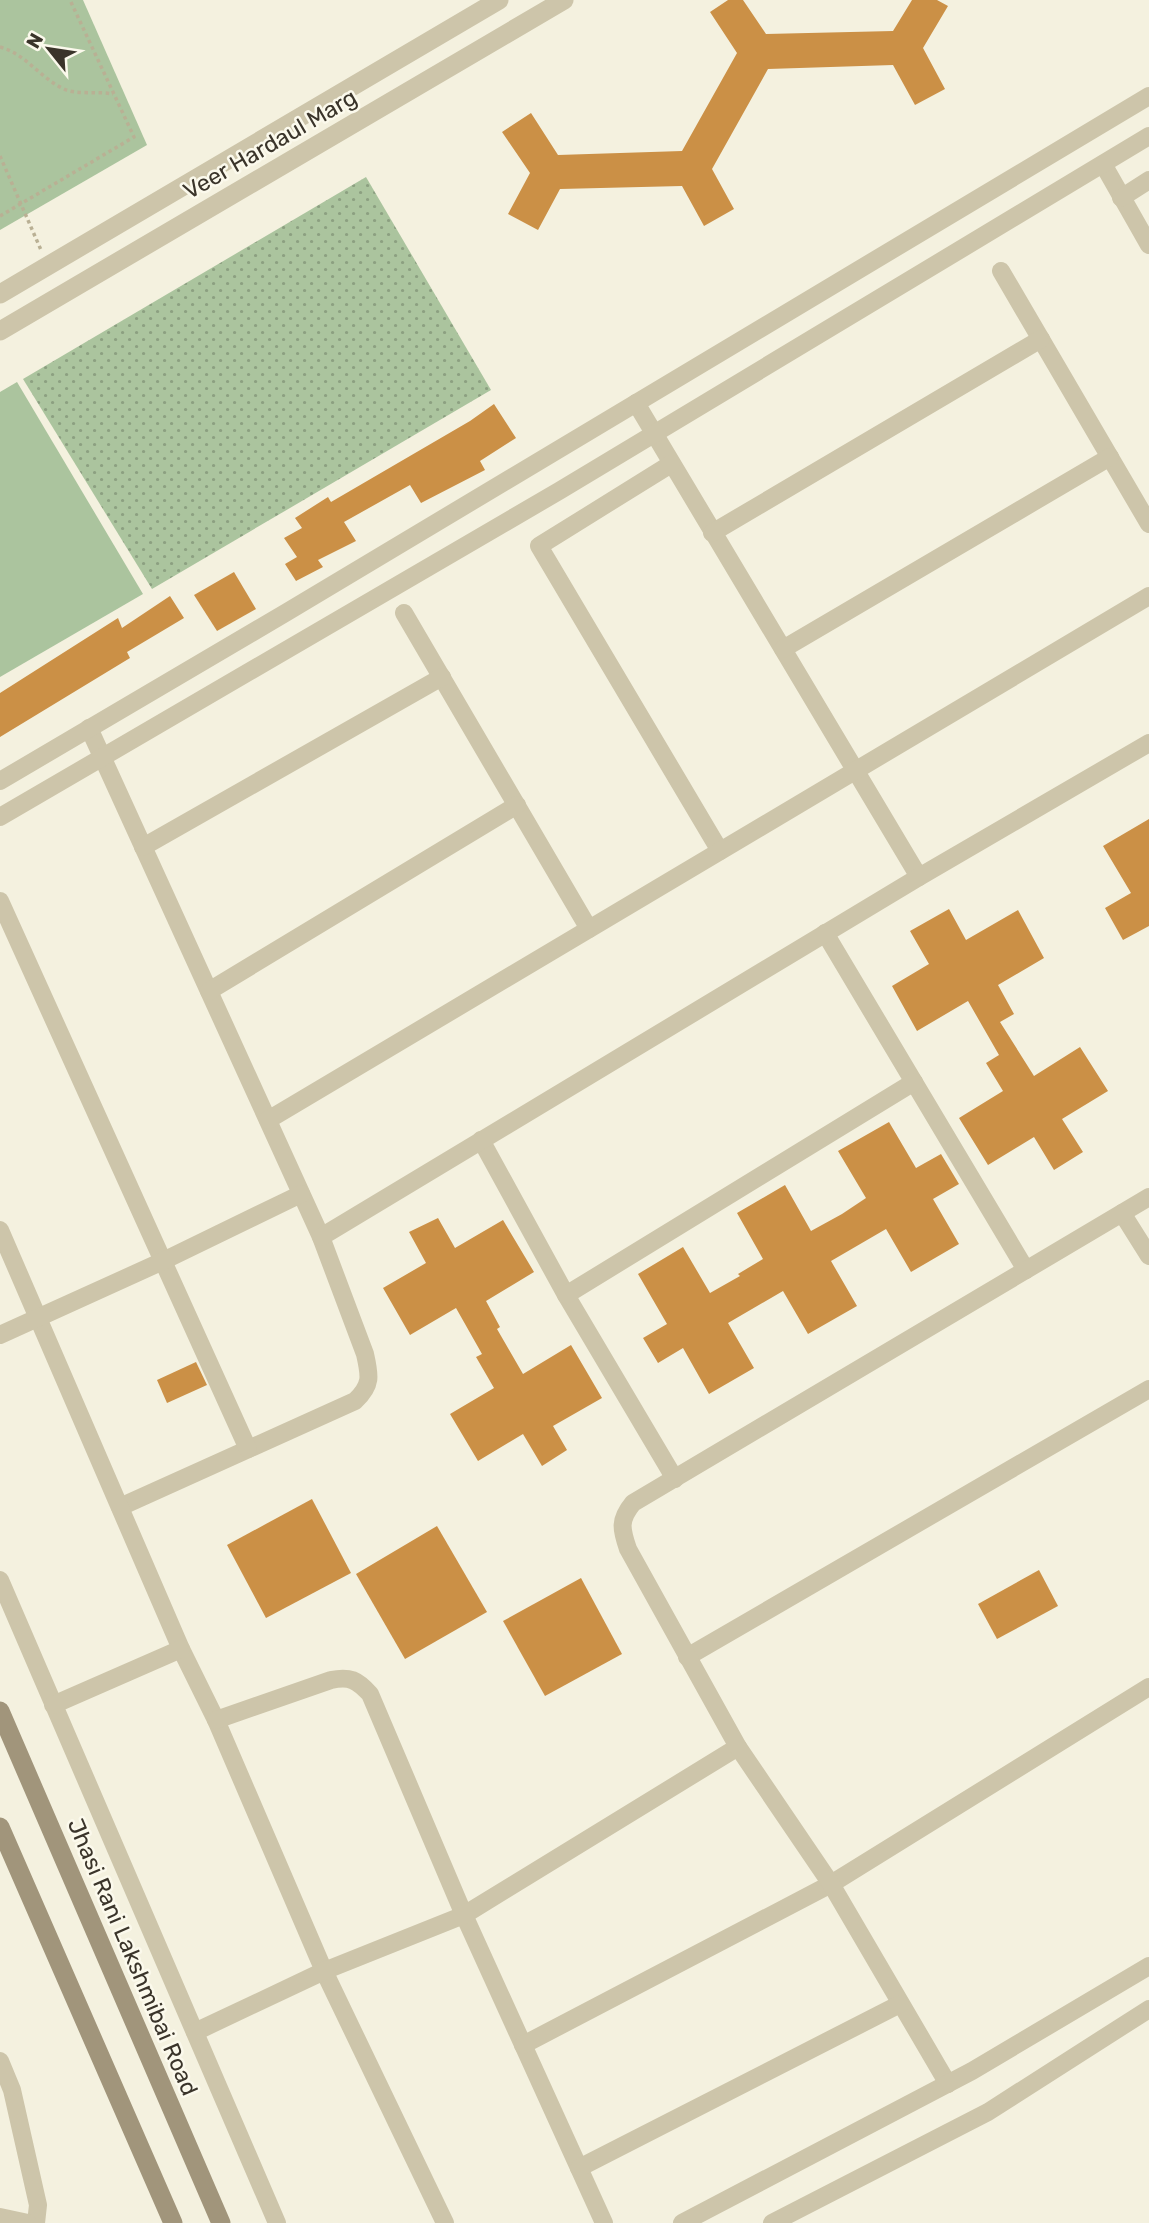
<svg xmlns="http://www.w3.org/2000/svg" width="1149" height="2223" viewBox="0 0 1149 2223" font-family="Rubik,sans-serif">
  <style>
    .grass { fill: url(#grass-dots) }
    .green { fill: #abc49e }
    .building { fill: #cb9046 }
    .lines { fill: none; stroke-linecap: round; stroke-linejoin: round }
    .path { stroke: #b9b094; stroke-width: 3.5; stroke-dasharray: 3.5 3.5; stroke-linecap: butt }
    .minor { stroke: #cdc5aa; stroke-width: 18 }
    .tertiary { stroke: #cdc5aa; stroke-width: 19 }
    .secondary { stroke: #a1957b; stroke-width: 19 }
    .labels { text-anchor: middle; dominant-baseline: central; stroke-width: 5; stroke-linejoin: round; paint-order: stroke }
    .street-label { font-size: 23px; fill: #3a342a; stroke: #fbf9ec }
  </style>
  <defs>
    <pattern id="grass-dots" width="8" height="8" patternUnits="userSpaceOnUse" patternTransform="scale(1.75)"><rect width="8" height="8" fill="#abc49e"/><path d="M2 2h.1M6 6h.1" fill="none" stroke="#8ca081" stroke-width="1.8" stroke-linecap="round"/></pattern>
  </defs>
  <rect width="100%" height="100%" fill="#f4f1df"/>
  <!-- grass -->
  <polygon class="grass" points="366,177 491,390 152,589 23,379"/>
  <!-- green -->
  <g class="green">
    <polygon points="0,0 83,0 147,145 0,230"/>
    <polygon points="17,382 143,594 0,677 0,392"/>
  </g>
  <!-- building -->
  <g class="building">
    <polygon points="728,0 743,0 766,34 893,31 912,0 937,0 948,6 923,48 945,89 915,105 893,65 768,69 712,169 734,209 704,226 682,186 560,189 538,230 508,214 530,173 502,132 531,113 558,155 682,151 737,53 710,12"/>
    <polygon points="494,404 516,438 480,461 485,470 421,503 410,485 344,522 356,541 318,560 323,567 296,581 285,564 297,557 284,538 302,528 295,518 328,497 331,502 470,421"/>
    <polygon points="234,572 256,609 217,631 194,595"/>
    <polygon points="170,596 184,618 127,652 130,658 0,737 0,693 118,618 122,628"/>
    <polygon points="1149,819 1149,926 1123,940 1105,908 1131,893 1103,846"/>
    <polygon points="949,909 966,940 1018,910 1044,958 998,985 1014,1014 1000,1022 1034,1076 1080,1047 1108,1091 1062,1119 1083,1152 1054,1170 1034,1137 988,1165 959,1118 1003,1091 986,1063 999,1055 968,1001 917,1031 892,986 929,964 910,931"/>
    <polygon points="889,1122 916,1168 941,1154 959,1184 933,1199 959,1244 911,1272 886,1229 831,1261 857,1306 808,1334 783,1291 728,1323 754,1368 709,1394 683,1348 658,1363 643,1338 667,1324 638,1274 683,1247 710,1293 740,1276 738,1274 763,1259 737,1213 785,1185 811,1231 842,1214 866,1198 838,1151"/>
    <polygon points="438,1218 455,1248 503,1220 534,1272 486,1301 500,1327 497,1329 523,1374 571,1345 602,1398 553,1426 567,1450 542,1466 523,1434 478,1461 450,1414 494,1388 476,1357 482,1354 456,1308 410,1335 383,1288 426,1263 409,1232"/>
    <polygon points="196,1362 207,1385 167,1403 157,1380"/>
    <polygon points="312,1499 351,1573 266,1618 227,1545"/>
    <polygon points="437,1526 487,1612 405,1659 356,1574"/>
    <polygon points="1039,1570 1058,1606 997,1639 978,1604"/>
    <polygon points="581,1578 622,1654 545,1696 503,1621"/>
  </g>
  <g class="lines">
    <!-- path -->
    <g class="path">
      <path d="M0,47C26,54 40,78 64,89C76,95 98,91 113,94"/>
      <polyline points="0,156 41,250"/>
      <polyline points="0,216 134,137 70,0"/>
    </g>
    <!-- minor -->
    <g class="minor">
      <polyline points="1103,164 1149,245"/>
      <polyline points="1121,198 1149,180"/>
      <polyline points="1001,271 1149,524"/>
      <polyline points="636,403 919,877"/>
      <polyline points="671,464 539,546 720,851"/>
      <polyline points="712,533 1041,339"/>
      <polyline points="404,613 589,929"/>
      <polyline points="783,649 1110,457"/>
      <path d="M89,728L321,1237L365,1354C370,1376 372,1385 355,1401L120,1507"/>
      <polyline points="0,781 287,612 1149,96"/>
      <polyline points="0,817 559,491 1149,136"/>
      <polyline points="143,847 442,677"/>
      <polyline points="0,901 248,1449"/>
      <polyline points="825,933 1026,1270"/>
      <polyline points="209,991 517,805"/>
      <polyline points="268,1120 1149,596"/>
      <polyline points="481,1140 566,1295 675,1479"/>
      <polyline points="1122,1213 1149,1256"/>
      <polyline points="0,1230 181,1649 216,1720 324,1971 445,2223"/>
      <polyline points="321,1237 919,877 1149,743"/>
      <polyline points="566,1295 914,1082"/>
      <polyline points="0,1335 163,1261 301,1194"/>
      <polyline points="0,1580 277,2223"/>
      <polyline points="687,1657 1149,1389"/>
      <polyline points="53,1705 181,1649"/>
      <path d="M216,1720L331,1680C350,1676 357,1680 370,1694L464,1915L604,2223"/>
      <polyline points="195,2032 324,1971 464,1915 738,1747"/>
      <polyline points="523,2045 831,1884 1149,1687"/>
      <polyline points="0,2061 12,2090 38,2205 36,2223"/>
      <path d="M948,2084L831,1884L738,1747L628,1549C621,1529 619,1520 633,1503L1149,1197"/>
      <polyline points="579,2168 900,2004"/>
      <polyline points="0,2217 28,2223"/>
      <polyline points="682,2223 972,2071 1149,1966"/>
      <polyline points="772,2223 988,2112 1149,2009"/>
    </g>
    <!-- tertiary -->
    <g class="tertiary">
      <polyline points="0,294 499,0"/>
      <polyline points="0,331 564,0"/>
    </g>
    <!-- secondary -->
    <g class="secondary">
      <polyline points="0,1711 221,2223"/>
      <polyline points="0,1827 173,2223"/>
    </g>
  </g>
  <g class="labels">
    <!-- street labels -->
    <g class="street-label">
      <text transform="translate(270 144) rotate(-30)">Veer Hardaul Marg</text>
      <text transform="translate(133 1957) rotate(67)">Jhasi Rani Lakshmibai Road</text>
    </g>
  </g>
  <!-- north arrow -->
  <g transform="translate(49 49) rotate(300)" stroke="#fbf9ec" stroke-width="5" paint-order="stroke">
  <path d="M0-5L12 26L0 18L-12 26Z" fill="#3a342a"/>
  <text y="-10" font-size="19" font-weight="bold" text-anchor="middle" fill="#3a342a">N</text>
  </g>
</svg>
